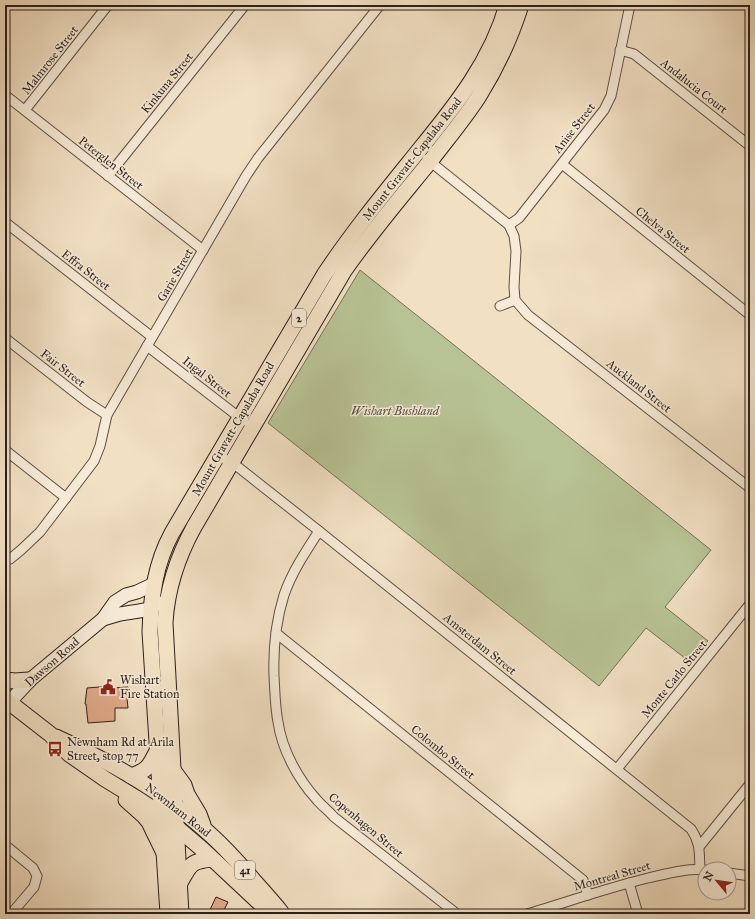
<svg xmlns="http://www.w3.org/2000/svg" width="755" height="919" viewBox="0 0 755 919" font-family="'IM FELL Great Primer',serif">
  <style>
    .green { fill: #b8c395; stroke: #727158 }
    .building { fill: #e3ab8b; stroke: #2b1f1b }
    .lines { fill: none; stroke-linecap: round; stroke-linejoin: round }
    .minor-casing { stroke: #5d4f45; stroke-width: 11 }
    .secondary-casing { stroke: #2b1f1b; stroke-width: 15 }
    .primary-casing { stroke: #2b1f1b; stroke-width: 17 }
    .trunk-casing { stroke: #2b1f1b; stroke-width: 17 }
    .minor { stroke: #f7ebd8; stroke-width: 9 }
    .secondary { stroke: #f7ebd8; stroke-width: 13 }
    .primary { stroke: #f2e0c3; stroke-width: 15 }
    .trunk { stroke: #f2e0c3; stroke-width: 15 }
    .labels { text-anchor: middle; dominant-baseline: central; stroke-width: 3; stroke-linejoin: round; paint-order: stroke }
    .shield { fill: #f7ebd8; stroke: #685c54; stroke-width: 1 }
    .shield-label { font-size: 11px; font-weight: bold; fill: #2b1f1b }
    .street-label { font-size: 12px; fill: #2b1f1b; stroke: #f7ebd8 }
    .park-label { font-size: 12px; font-style: italic; fill: #555040; stroke: #f7ebd8 }
    .poi-label { font-size: 12px; fill: #2b1f1b; stroke: #f7ebd8; text-anchor: start }
  </style>
  <rect width="100%" height="100%" fill="#f2e0c3"/>
  <filter id="stains"><feTurbulence type="fractalNoise" baseFrequency=".005" numOctaves="4"/><feColorMatrix values="0 0 0 0 .2 0 0 0 0 .09 0 0 0 0 .02 0 0 0 .5 -.17"/></filter>
  <radialGradient id="worn" r=".72"><stop offset=".6" stop-color="#630" stop-opacity="0"/><stop offset="1" stop-color="#630" stop-opacity=".3"/></radialGradient>
  <!-- green -->
  <polygon class="green" points="360,270 711,550 665,607 708,641 690,662 646,628 599,686 268,423"/>
  <!-- building -->
  <g class="building">
    <polygon points="112,686 113,688 128,687 128,698 127,698 128,708 115,708 115,721 88,723 86,704 85,704 87,688"/>
    <polygon points="216,897 228,902 222,914 208,914"/>
  </g>
  <g class="lines">
    <!-- minor casing -->
    <g class="minor-casing">
      <g id="minor">
        <polyline points="620,50 634,54 750,146"/>
        <polyline points="5,95 203,250"/>
        <polyline points="25,110 108,5"/>
        <polyline points="427,159 509,225 514,236 516,251 514,287 515,300 528,315 750,488"/>
        <polyline points="562,164 750,315"/>
        <polyline points="108,176 245,5"/>
        <polyline points="5,222 152,337"/>
        <polyline points="509,225 519,218 604,110 611,96 630,5"/>
        <polyline points="500,306 515,300"/>
        <polyline points="5,338 87,402 107,415"/>
        <polyline points="147,346 244,421"/>
        <polyline points="5,450 66,498"/>
        <path d="M218,455L238,467L319,531L691,829C701,844 699,853 700,869"/>
        <path d="M319,531C306,551 292,572 284,595C276,621 273,649 274,676C275,692 275,707 278,722C282,750 298,779 317,800C322,806 329,811 334,817L457,914"/>
        <polyline points="5,561 10,559 21,550 40,532 94,461 100,446 107,415 246,176 258,158 380,5"/>
        <polyline points="276,633 583,880 588,895"/>
        <polyline points="617,769 750,604"/>
        <polyline points="5,845 33,868 37,876 34,887 11,914"/>
        <polyline points="699,847 750,784"/>
        <polyline points="729,873 750,876"/>
        <polyline points="629,883 638,914"/>
        <path d="M527,914C567,902 607,888 648,878C666,874 686,868 705,870"/>
      </g>
    </g>
    <!-- secondary casing -->
    <g class="secondary-casing">
      <g id="secondary">
        <polyline points="103,619 120,614 139,611 150,609 158,603"/>
        <polyline points="5,707 31,679 103,619 115,602 126,595 137,592 154,584"/>
      </g>
    </g>
    <!-- primary casing -->
    <g class="primary-casing">
      <g id="primary">
        <polyline points="5,680 15,681 29,680"/>
        <polyline points="5,699 50,734 69,754 105,779 141,801 161,814 202,849 265,908 273,914"/>
        <path d="M56,737C109,761 161,790 204,829C223,845 239,863 255,882C264,892 273,902 281,912"/>
        <polyline points="173,770 184,785 187,794 199,814 203,825"/>
        <path d="M131,776C148,770 149,767 157,751"/>
        <polyline points="126,800 144,816 149,822 164,853"/>
        <path d="M180,883C190,865 190,861 212,859"/>
      </g>
    </g>
    <!-- trunk casing -->
    <g class="trunk-casing">
      <g id="trunk">
        <path d="M168,914L150,632C151,597 155,564 172,533L324,275C353,231 387,190 420,149C456,105 491,61 507,5"/>
        <path d="M181,914L175,805L165,623C167,588 177,558 194,527L344,271C371,232 402,196 432,159C448,138 465,118 479,96C497,67 511,37 521,5"/>
      </g>
    </g>
    <!-- minor -->
    <use href="#minor" class="minor"/>
    <!-- secondary -->
    <use href="#secondary" class="secondary"/>
    <!-- primary -->
    <use href="#primary" class="primary"/>
    <!-- trunk -->
    <use href="#trunk" class="trunk"/>
  </g>
  <!-- icons -->
  <defs>
    <g id="civic-bare" transform="scale(1.2)"><path d="M-.6-6.5H3V-4.5H.6V-3L4-1V1h2V6H-6V1h2V-1L-.6-3ZM-1.2 2.5V6h2.4V2.5Z" fill="#8f2418" stroke="#f7ebd8" stroke-width="2.5" paint-order="stroke"/></g>
    <g id="bus-bare" transform="scale(1.2)"><path d="M-5-6H5V4H4V6H2V4H-2V6H-4V4H-5ZM-3.5-4V0h7V-4ZM-3.5 1.2v1.5H-2V1.2ZM2 1.2v1.5H3.5V1.2Z" fill="#8f2418" stroke="#f7ebd8" stroke-width="2.5" paint-order="stroke"/></g>
  </defs>
  <g fill-rule="evenodd">
    <use href="#civic-bare" x="108" y="687"/>
    <use href="#bus-bare" x="55" y="749"/>
  </g>
  <g class="labels">
    <!-- shield labels -->
    <g class="shield">
      <rect x="292" y="309" width="14" height="18" rx="3"/>
      <rect x="235" y="861" width="20" height="18" rx="3"/>
    </g>
    <g class="shield-label">
      <text x="299" y="318">2</text>
      <text x="245" y="870">41</text>
    </g>
    <!-- street labels -->
    <g class="street-label">
      <text transform="translate(50 60) rotate(-52)">Malmrose Street</text>
      <text transform="translate(167 83) rotate(-51)">Kinkuna Street</text>
      <text transform="translate(694 86) rotate(38)">Andalucia Court</text>
      <text transform="translate(574 128) rotate(-52)">Anise Street</text>
      <text transform="translate(412 159) rotate(-52)">Mount Gravatt-Capalaba Road</text>
      <text transform="translate(111 163) rotate(38)">Peterglen Street</text>
      <text transform="translate(663 230) rotate(39)">Chelva Street</text>
      <text transform="translate(86 270) rotate(38)">Effra Street</text>
      <text transform="translate(175 275) rotate(-60)">Garie Street</text>
      <text transform="translate(63 368) rotate(38)">Fair Street</text>
      <text transform="translate(207 377) rotate(38)">Ingal Street</text>
      <text transform="translate(639 386) rotate(38)">Auckland Street</text>
      <text transform="translate(233 429) rotate(-60)">Mount Gravatt-Capalaba Road</text>
      <text transform="translate(480 644) rotate(39)">Amsterdam Street</text>
      <text transform="translate(52 662) rotate(-41)">Dawson Road</text>
      <text transform="translate(674 679) rotate(-51)">Monte Carlo Street</text>
      <text transform="translate(443 752) rotate(39)">Colombo Street</text>
      <text transform="translate(178 810) rotate(38)">Newnham Road</text>
      <text transform="translate(366 825) rotate(40)">Copenhagen Street</text>
      <text transform="translate(612 876) rotate(-16)">Montreal Street</text>
    </g>
    <!-- park labels -->
    <g class="park-label">
      <text x="395" y="411">Wishart Bushland</text>
    </g>
    <!-- poi labels -->
    <g class="poi-label">
      <text x="120" y="680">Wishart<tspan x="120" dy="14">Fire Station</tspan></text>
      <text x="67" y="742">Newnham Rd at Arila<tspan x="67" dy="14">Street, stop 77</tspan></text>
    </g>
  </g>
  <!-- margin -->
  <rect width="755" height="919" fill="none" stroke="#f2e0c3" stroke-width="20"/>
  <rect x="6" y="6" width="743" height="907" fill="none" stroke="#2b1f1b" stroke-width="2"/>
  <rect x="10" y="10" width="735" height="899" fill="none" stroke="#2b1f1b"/>
  <!-- north arrow -->
  <g transform="translate(717 881) rotate(299)"><circle r="19" fill="#f7ebd8" stroke="#a5998c"/>
  <path d="M0-3L7 15L0 10L-7 15Z" fill="#8f2418"/>
  <text y="-6" font-size="11" font-weight="bold" text-anchor="middle" fill="#2b1f1b">N</text>
  </g>
  <rect width="100%" height="100%" filter="url(#stains)"/>
  <rect width="100%" height="100%" fill="url(#worn)"/>
</svg>
